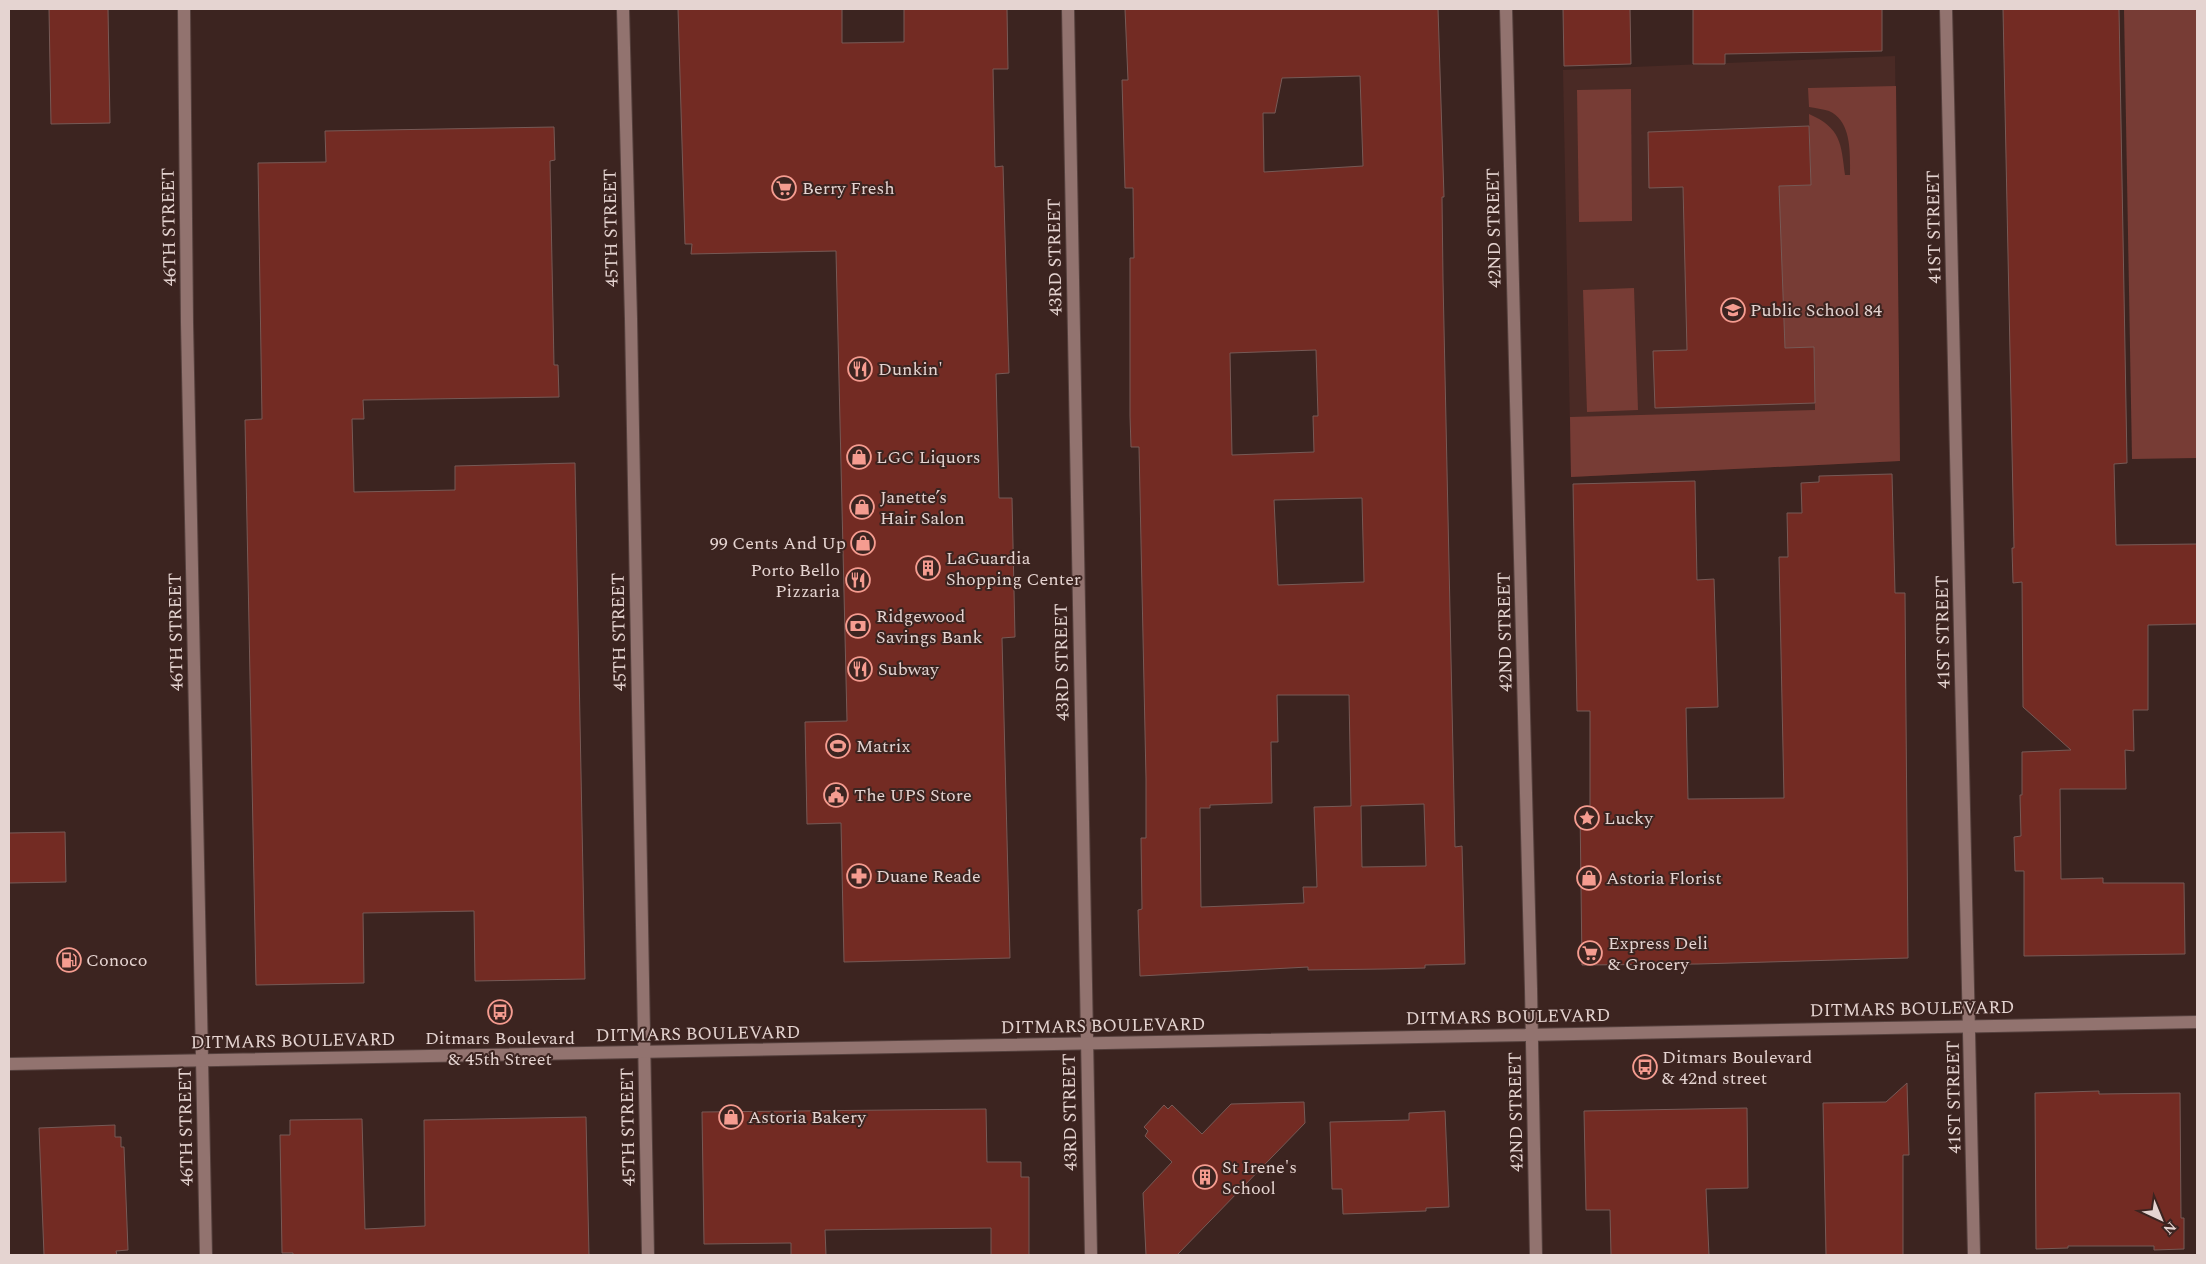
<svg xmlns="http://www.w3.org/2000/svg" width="2206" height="1264" viewBox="0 0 2206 1264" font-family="Spectral,serif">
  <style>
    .built { fill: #4a2a25 }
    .green { fill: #773c35 }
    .building { fill: #732b23; stroke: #775a56; fill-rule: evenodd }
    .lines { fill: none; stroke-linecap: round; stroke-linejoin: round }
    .street-casing { stroke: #55403d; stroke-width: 14 }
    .secondary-casing { stroke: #55403d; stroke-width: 14 }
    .street { stroke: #92736f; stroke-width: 12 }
    .secondary { stroke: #92736f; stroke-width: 12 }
    .labels { text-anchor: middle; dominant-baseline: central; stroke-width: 4; stroke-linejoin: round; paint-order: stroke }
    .poi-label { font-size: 18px; fill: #e5d4d1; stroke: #3c2420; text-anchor: start }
    .street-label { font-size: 18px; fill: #e5d4d1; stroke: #3c2420 }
  </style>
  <rect width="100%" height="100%" fill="#3c2420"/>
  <!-- built -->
  <polygon class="built" points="1895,56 1900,461 1571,477 1563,70"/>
  <!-- green -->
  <g class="green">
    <polygon points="2124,9 2197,9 2197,458 2132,459"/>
    <path d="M1896,86L1900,461L1571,477L1570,417L1815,410L1814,348H1781C1783,294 1781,240 1777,186L1811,185L1809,114C1841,128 1841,143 1845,175H1850C1850,154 1852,121 1829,111C1823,109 1815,108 1809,107L1808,88Z"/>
    <polygon points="1631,89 1632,221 1579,222 1577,90"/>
    <polygon points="1634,288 1638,410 1587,412 1583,290"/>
  </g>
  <!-- building -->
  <g class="building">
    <polygon points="49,9 108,9 110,123 51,124"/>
    <polygon points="678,9 842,9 842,43 904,42 904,9 1007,9 1008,69 993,69 995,167 1003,166 1009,373 996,374 999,498 1012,498 1015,637 1002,638 1010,958 844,962 841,823 807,824 805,722 847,721 836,251 691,254 692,244 685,244"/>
    <path d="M1125,9H1438L1444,197H1442L1443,280L1455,847L1462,846L1465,964L1425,965V968L1386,969L1308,970V967L1140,976L1138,910L1142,909L1141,838H1146V779L1139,447H1131L1130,416V258H1134L1133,188H1125L1122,80H1128ZM1360,76L1363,166L1264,172L1263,113H1275L1282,78ZM1316,350L1318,416H1313L1314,452L1232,455L1230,353ZM1362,498L1364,582L1278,585L1274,500ZM1277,695H1349L1351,806L1314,807L1317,887H1303L1304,903L1201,907L1200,808H1210V805L1272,803L1271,742H1278ZM1424,804L1426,866L1362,867L1361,806Z"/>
    <polygon points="1563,9 1630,9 1631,64 1564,66"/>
    <polygon points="1693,9 1882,9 1882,51 1725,54 1725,64 1693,64"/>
    <polygon points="2003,9 2119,9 2127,463 2114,464 2116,545 2197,544 2197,624 2148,625 2148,710 2133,710 2134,751 2125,750 2126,789 2060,789 2061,879 2103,878 2103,883 2184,883 2185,954 2024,956 2024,871 2015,871 2014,837 2021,836 2020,795 2022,795 2022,752 2071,750 2023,707 2022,582 2013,583 2012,548 2014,548"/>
    <polygon points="1809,126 1811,185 1779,186 1785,348 1814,347 1815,403 1655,408 1653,351 1687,350 1683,187 1649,188 1648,132"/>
    <polygon points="554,127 555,160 550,161 554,365 558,365 559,397 363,400 364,419 352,419 354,492 455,490 455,466 575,463 585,979 475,981 474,911 363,913 364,983 256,985 245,420 262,419 258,163 326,162 325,131"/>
    <polygon points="1892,474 1895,593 1905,593 1908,958 1698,964 1582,965 1580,808 1590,807 1590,711 1577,711 1573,484 1695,481 1697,580 1714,579 1718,707 1686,708 1688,799 1784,798 1779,557 1788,557 1787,513 1802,513 1801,483 1819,482 1819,476"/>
    <polygon points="65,832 66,882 9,883 9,833"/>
    <polygon points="1907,1083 1909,1155 1903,1155 1903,1255 1826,1255 1823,1103 1886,1102"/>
    <polygon points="2099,1091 2099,1094 2180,1093 2181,1218 2184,1218 2184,1249 2154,1250 2154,1246 2068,1246 2068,1248 2036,1249 2035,1093"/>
    <polygon points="1304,1102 1305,1123 1177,1255 1146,1255 1143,1193 1172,1162 1145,1136 1148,1131 1144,1127 1164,1105 1168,1109 1172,1105 1202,1134 1231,1104"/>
    <polygon points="1747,1108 1748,1188 1706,1189 1709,1255 1611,1255 1610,1210 1586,1210 1584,1111"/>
    <polygon points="986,1109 987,1162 1021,1162 1021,1177 1029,1177 1029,1255 991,1255 991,1228 825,1230 826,1255 791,1255 791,1243 704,1244 702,1112"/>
    <polygon points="1445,1111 1449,1207 1426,1208 1426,1211 1343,1214 1342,1189 1332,1189 1330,1122 1409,1120 1409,1113"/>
    <polygon points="586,1117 589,1255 293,1255 293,1253 282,1253 280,1135 290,1135 290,1120 362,1119 365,1229 425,1226 424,1120"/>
    <polygon points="115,1125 115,1137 121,1137 121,1147 124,1147 128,1250 116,1251 117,1255 44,1255 39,1128"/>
  </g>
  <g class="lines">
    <!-- street casing -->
    <g class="street-casing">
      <g id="street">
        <polyline points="184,9 187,323 206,1255"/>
        <polyline points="623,9 631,319 648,1255"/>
        <polyline points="1068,9 1091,1255"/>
        <polyline points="1506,9 1531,989 1536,1255"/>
        <polyline points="1946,9 1974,1255"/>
      </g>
    </g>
    <!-- secondary casing -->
    <g class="secondary-casing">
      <polyline id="secondary" points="9,1064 2197,1022"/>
    </g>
    <!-- street -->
    <use href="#street" class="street"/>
    <!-- secondary -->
    <use href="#secondary" class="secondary"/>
  </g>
  <!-- icons -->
  <defs>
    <g id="supermarket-ring" transform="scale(1.25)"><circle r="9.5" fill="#3c2420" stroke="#f59c90" stroke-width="1.5"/><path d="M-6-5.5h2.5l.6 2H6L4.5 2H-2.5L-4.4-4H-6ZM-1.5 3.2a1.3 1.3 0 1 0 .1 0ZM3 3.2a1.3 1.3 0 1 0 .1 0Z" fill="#f59c90"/></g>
    <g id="school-ring" transform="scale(1.25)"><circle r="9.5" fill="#3c2420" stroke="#f59c90" stroke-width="1.5"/><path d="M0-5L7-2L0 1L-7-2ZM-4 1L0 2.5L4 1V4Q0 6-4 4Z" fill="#f59c90"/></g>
    <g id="restaurant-ring" transform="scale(1.25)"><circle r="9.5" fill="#3c2420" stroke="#f59c90" stroke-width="1.5"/><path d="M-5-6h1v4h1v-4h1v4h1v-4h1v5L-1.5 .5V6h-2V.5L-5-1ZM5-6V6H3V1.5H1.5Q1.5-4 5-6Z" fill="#f59c90"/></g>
    <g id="shop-ring" transform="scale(1.25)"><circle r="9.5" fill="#3c2420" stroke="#f59c90" stroke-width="1.5"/><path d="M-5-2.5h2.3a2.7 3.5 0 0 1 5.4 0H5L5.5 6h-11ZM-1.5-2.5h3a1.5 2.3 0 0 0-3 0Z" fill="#f59c90"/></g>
    <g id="building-ring" transform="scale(1.25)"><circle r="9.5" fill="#3c2420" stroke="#f59c90" stroke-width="1.5"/><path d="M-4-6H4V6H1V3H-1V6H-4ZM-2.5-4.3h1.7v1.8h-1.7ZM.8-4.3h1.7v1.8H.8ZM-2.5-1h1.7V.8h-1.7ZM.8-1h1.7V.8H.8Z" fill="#f59c90"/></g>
    <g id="bank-ring" transform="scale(1.25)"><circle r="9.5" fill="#3c2420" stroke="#f59c90" stroke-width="1.5"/><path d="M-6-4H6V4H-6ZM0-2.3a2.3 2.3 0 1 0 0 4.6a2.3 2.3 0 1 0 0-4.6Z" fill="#f59c90"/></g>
    <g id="stadium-ring" transform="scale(1.25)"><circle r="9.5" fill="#3c2420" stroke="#f59c90" stroke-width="1.5"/><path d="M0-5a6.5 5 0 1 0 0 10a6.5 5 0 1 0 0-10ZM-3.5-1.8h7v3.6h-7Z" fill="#f59c90"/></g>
    <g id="civic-ring" transform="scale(1.25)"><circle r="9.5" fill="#3c2420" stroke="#f59c90" stroke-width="1.5"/><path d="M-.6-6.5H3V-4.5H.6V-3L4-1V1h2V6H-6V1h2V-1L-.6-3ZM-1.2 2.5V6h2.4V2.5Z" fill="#f59c90"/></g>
    <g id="sight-ring" transform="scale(1.25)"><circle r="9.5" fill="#3c2420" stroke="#f59c90" stroke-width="1.5"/><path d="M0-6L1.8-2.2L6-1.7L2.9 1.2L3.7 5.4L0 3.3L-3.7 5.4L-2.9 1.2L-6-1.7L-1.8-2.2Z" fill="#f59c90"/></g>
    <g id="pharmacy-ring" transform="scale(1.25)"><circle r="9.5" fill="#3c2420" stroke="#f59c90" stroke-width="1.5"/><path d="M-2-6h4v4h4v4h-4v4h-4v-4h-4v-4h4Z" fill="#f59c90"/></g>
    <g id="fuel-ring" transform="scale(1.25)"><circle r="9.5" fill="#3c2420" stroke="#f59c90" stroke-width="1.5"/><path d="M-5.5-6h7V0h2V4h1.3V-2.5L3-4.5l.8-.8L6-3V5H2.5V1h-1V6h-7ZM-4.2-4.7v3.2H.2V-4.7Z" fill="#f59c90"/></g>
    <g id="bus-ring" transform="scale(1.25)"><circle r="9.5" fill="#3c2420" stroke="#f59c90" stroke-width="1.5"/><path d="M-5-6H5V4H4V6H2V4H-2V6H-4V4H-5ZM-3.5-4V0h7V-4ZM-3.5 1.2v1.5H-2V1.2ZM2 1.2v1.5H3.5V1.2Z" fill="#f59c90"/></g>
  </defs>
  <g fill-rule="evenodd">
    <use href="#supermarket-ring" x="784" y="188"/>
    <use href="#school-ring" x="1733" y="310"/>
    <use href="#restaurant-ring" x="860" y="369"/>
    <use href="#shop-ring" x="859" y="457"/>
    <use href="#shop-ring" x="862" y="507"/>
    <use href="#shop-ring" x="863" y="543"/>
    <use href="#building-ring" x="928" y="568"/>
    <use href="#restaurant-ring" x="858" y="580"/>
    <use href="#bank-ring" x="858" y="626"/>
    <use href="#restaurant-ring" x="860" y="669"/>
    <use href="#stadium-ring" x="838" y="746"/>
    <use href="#civic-ring" x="836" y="795"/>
    <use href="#sight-ring" x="1587" y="818"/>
    <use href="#pharmacy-ring" x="859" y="876"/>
    <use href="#shop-ring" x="1589" y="878"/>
    <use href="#supermarket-ring" x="1590" y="953"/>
    <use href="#fuel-ring" x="69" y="960"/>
    <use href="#bus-ring" x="500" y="1012"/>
    <use href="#bus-ring" x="1645" y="1067"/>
    <use href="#shop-ring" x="731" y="1117"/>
    <use href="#building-ring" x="1205" y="1177"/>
  </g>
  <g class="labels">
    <!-- poi labels -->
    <g class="poi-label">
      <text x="802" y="188">Berry Fresh</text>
      <text x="1750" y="310">Public School 84</text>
      <text x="878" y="369">Dunkin'</text>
      <text x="876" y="457">LGC Liquors</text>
      <text x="880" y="497">Janette’s<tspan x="880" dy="21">Hair Salon</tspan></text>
      <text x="846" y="543" text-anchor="end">99 Cents And Up</text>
      <text x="946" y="558">LaGuardia<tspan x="946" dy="21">Shopping Center</tspan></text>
      <text x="840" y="570" text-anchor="end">Porto Bello<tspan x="840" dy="21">Pizzaria</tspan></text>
      <text x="876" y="616">Ridgewood<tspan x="876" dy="21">Savings Bank</tspan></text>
      <text x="878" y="669">Subway</text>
      <text x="856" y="746">Matrix</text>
      <text x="854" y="795">The UPS Store</text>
      <text x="1604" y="818">Lucky</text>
      <text x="876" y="876">Duane Reade</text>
      <text x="1606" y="878">Astoria Florist</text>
      <text x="1608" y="943">Express Deli<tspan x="1608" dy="21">&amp; Grocery</tspan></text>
      <text x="86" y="960">Conoco</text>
      <text x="500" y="1038" text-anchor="middle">Ditmars Boulevard<tspan x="500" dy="21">&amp; 45th Street</tspan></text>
      <text x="1662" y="1057">Ditmars Boulevard<tspan x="1662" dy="21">&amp; 42nd street</tspan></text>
      <text x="748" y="1117">Astoria Bakery</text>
      <text x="1222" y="1167">St Irene's<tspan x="1222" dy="21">School</tspan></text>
    </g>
    <!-- street labels -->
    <g class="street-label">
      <text transform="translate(169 227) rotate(-91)">46TH STREET</text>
      <text transform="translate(1934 227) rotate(-91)">41ST STREET</text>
      <text transform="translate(611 228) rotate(-91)">45TH STREET</text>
      <text transform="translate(1494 228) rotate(-91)">42ND STREET</text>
      <text transform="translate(1055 257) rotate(-91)">43RD STREET</text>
      <text transform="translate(176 632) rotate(-91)">46TH STREET</text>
      <text transform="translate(619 632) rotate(-91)">45TH STREET</text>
      <text transform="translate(1505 632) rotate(-91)">42ND STREET</text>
      <text transform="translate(1943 632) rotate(-91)">41ST STREET</text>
      <text transform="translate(1062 662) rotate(-91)">43RD STREET</text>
      <text transform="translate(1912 1009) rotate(-1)">DITMARS BOULEVARD</text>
      <text transform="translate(1508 1017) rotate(-1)">DITMARS BOULEVARD</text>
      <text transform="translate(1103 1026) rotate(-1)">DITMARS BOULEVARD</text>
      <text transform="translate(698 1034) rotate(-1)">DITMARS BOULEVARD</text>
      <text transform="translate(293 1041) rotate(-1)">DITMARS BOULEVARD</text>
      <text transform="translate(1954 1097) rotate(-91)">41ST STREET</text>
      <text transform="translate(1070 1112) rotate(-91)">43RD STREET</text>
      <text transform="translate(1516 1112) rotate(-91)">42ND STREET</text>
      <text transform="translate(186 1127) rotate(-91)">46TH STREET</text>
      <text transform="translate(628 1127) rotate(-91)">45TH STREET</text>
    </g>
  </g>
  <!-- border -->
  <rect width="2206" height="1264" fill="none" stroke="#e5d4d1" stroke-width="20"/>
  <!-- north arrow -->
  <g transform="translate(2161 1219) rotate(136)" stroke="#3c2420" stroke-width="4" paint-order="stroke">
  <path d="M0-4L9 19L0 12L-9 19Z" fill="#e5d4d1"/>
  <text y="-8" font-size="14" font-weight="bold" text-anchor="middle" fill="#e5d4d1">N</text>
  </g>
</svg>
